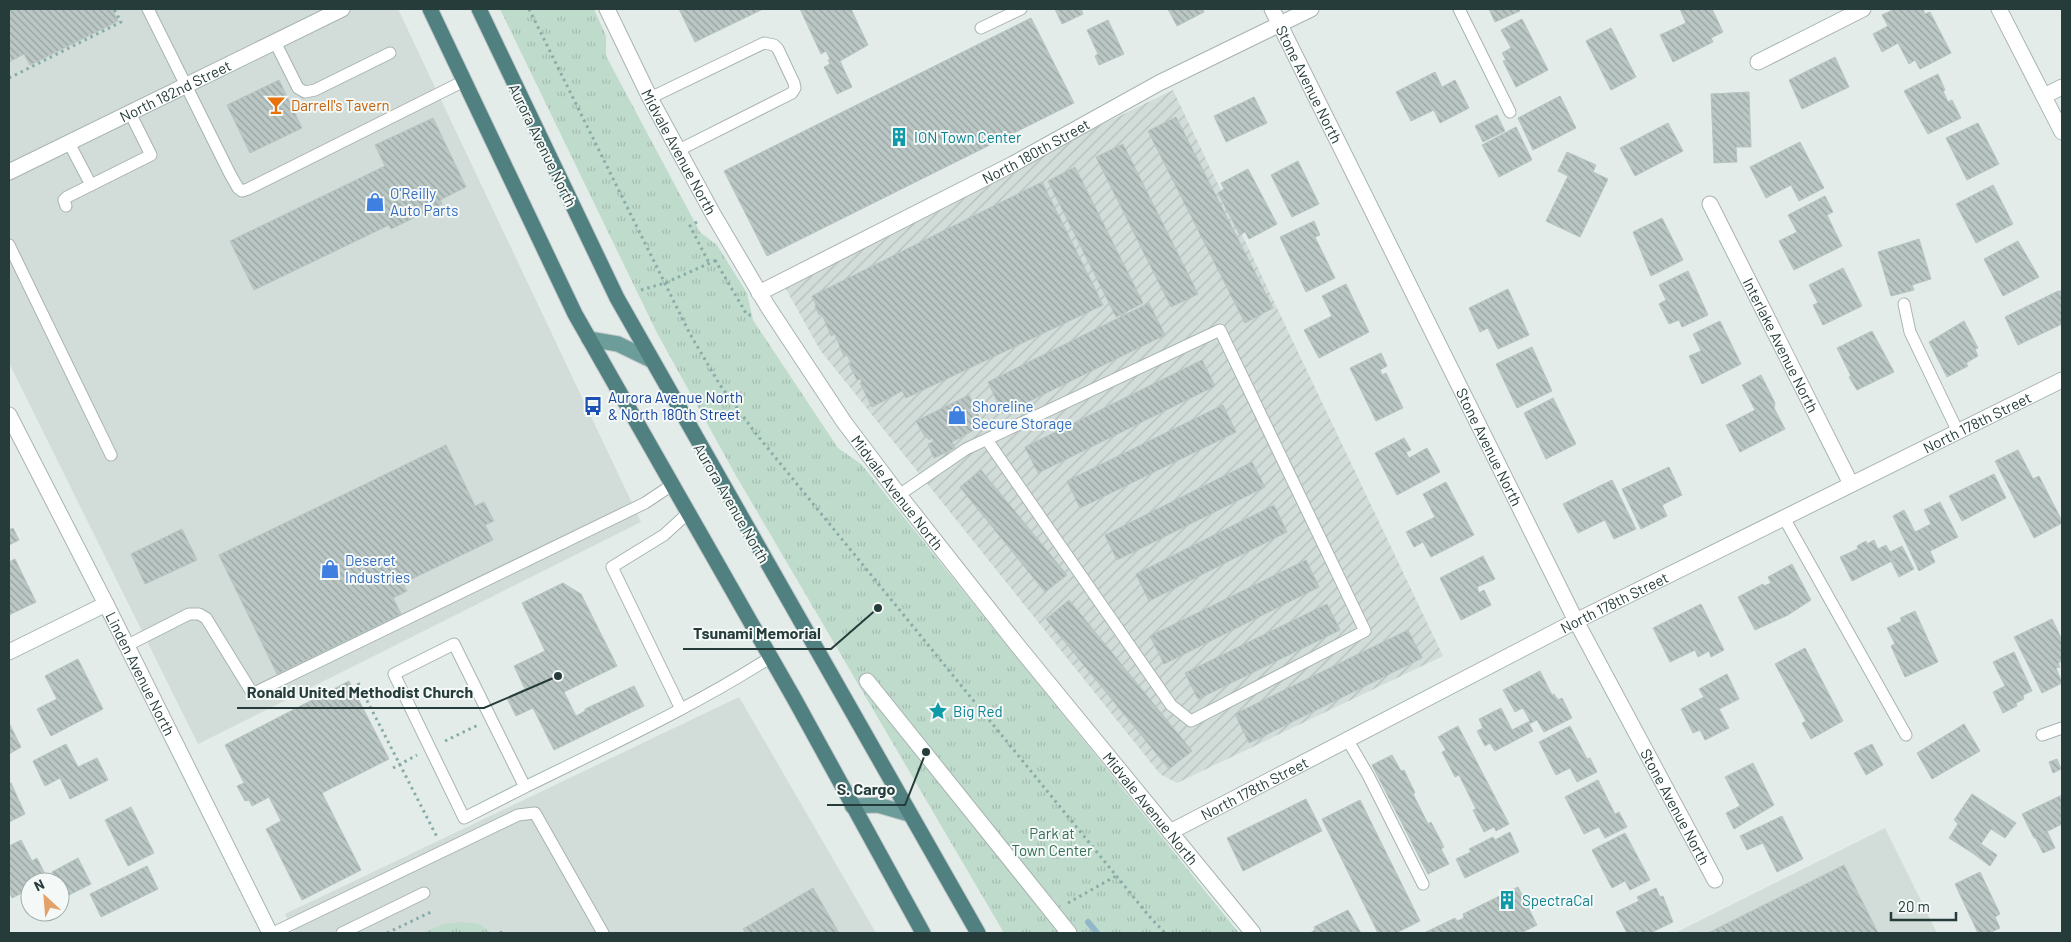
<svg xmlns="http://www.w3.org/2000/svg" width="2071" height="942" viewBox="0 0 2071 942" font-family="Barlow,sans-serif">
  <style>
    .built { fill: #d2dcd9 }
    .industrial { fill: url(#industrial-furrows) }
    .grass { fill: url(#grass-tufts) }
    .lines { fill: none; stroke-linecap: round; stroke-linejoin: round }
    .stream { stroke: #92b7cb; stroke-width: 6 }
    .building { fill: url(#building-back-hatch); stroke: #b7c5c2 }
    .service-casing { stroke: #a7b4b2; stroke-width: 13 }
    .pedestrian-casing { stroke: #a7b4b2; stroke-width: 17 }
    .minor-casing { stroke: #a7b4b2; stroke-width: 17 }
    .tertiary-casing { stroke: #a7b4b2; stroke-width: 17 }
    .primary-casing { stroke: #c2c8c8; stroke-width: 17 }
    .trunk-casing { stroke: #c2c8c8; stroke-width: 17 }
    .path { stroke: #88aca8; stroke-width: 3; stroke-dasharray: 2.5 4; stroke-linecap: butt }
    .service { stroke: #fff; stroke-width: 11 }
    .pedestrian { stroke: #fff; stroke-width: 15 }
    .minor { stroke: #fff; stroke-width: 15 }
    .tertiary { stroke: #fff; stroke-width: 15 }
    .primary { stroke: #6d9d9a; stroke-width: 15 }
    .trunk { stroke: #508180; stroke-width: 15 }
    .labels { text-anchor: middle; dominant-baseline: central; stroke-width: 4; stroke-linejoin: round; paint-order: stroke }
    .street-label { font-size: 15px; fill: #253c3a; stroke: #f4f9f8 }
    .food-label { font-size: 15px; fill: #c56008; stroke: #f4f9f8; text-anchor: start }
    .culture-label { font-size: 15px; fill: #0d838f; stroke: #f4f9f8; text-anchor: start }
    .shop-label { font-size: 15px; fill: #366cbe; stroke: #f4f9f8; text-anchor: start }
    .transit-label { font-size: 15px; fill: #164399; stroke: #f4f9f8; text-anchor: start }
    .park-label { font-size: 15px; fill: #336f56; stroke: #f4f9f8 }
    .leader { fill: none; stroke: #253c3a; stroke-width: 2 }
    .callout-dot { fill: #253c3a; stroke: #f4f9f8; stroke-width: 2 }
    .callout-label { font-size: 16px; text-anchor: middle; font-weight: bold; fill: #253c3a; stroke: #f4f9f8; stroke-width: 4; stroke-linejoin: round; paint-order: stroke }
  </style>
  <defs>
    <pattern id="industrial-furrows" width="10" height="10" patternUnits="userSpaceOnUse" patternTransform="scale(1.25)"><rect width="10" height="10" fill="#d2dcd9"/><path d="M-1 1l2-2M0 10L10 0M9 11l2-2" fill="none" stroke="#b4bebb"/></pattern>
    <pattern id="grass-tufts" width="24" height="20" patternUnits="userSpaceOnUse" patternTransform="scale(1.25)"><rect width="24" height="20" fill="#bfdbcc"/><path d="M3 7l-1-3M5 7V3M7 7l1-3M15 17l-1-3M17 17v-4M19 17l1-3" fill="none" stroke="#a4bdb0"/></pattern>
    <pattern id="building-back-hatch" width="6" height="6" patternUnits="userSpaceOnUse" patternTransform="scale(1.25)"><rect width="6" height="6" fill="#bac7c4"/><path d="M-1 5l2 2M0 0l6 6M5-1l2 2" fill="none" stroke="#97a3a0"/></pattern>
  </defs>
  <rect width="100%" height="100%" fill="#e4ecea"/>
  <!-- built -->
  <g class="built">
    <polygon points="9,9 398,9 641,522 198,744 9,363"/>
    <polygon points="739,697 876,933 294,933 285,914"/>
    <polygon points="1885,828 1937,933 1675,933"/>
  </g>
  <!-- industrial -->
  <polygon class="industrial" points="1173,90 1443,656 1177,783 1160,774 820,350 781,280"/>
  <!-- grass -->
  <g class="grass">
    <polygon points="500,9 594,9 606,36 606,56 700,232 717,245 747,293 753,320 838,448 861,464 1239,933 1004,933 735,474 657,333"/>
    <polygon points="462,922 479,924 491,933 423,933 444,924"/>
  </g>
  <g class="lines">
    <!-- stream -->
    <polyline class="stream" points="1088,922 1097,933"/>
  </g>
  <!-- building -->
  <g class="building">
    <polygon points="9,9 112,9 118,21 30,65 24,54 9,62"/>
    <polygon points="679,9 763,9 695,42"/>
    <polygon points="800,9 851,9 868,45 840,61 852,87 837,94 824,67 830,64 828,60 830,59 826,51 821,54"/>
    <polygon points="1055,9 1081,9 1083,14 1062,24"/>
    <polygon points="1168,9 1202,9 1204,12 1177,26"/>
    <polygon points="1489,9 1519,9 1520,11 1495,22"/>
    <polygon points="1680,9 1712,9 1723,32 1711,38 1713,42 1673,62 1660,35 1686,23"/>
    <polygon points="1895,9 1923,9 1925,14 1930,12 1951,53 1920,69 1915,60 1909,64 1898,43 1882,52 1873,34 1888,26 1882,15"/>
    <polygon points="1031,18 1074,103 767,256 724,171"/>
    <polygon points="1522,19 1548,70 1516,87 1503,61 1506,60 1502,53 1511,48 1501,30"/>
    <polygon points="1108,20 1124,54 1099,65 1095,56 1098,54 1087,30"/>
    <polygon points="1611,28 1636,77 1611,90 1586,41"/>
    <polygon points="1835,57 1849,87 1802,109 1789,80"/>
    <polygon points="1435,72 1442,87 1455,80 1469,108 1440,123 1434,110 1411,121 1396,92"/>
    <polygon points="1938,74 1945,90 1943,91 1948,102 1952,100 1961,118 1928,134 1904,91"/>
    <polygon points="279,80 302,128 250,153 227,105"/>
    <polygon points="1749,92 1751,147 1736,147 1737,162 1714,163 1711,94"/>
    <polygon points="1560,96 1576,128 1533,150 1518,118"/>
    <polygon points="1254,97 1267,123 1226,142 1214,116"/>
    <polygon points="1497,115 1505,131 1483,142 1475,126"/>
    <polygon points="1176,117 1273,308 1245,323 1148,131"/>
    <polygon points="433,118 466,187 440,200 442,204 391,229 389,225 254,290 230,241 385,166 375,145"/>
    <polygon points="1668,123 1683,151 1635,176 1620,148"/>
    <polygon points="1978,123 1999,164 1967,180 1946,138"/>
    <polygon points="1516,127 1532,160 1499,177 1482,145"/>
    <polygon points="1800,142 1824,188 1799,201 1791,185 1766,198 1750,167"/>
    <polygon points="1123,144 1198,294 1171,307 1096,157"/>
    <polygon points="1567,152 1596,165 1593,172 1608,179 1580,237 1546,221 1568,176 1558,171"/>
    <polygon points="1298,161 1319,204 1292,217 1271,175"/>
    <polygon points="1075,167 1143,303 1116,317 1048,181"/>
    <polygon points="1248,169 1277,224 1249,239 1245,232 1240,235 1218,193 1224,189 1221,183"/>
    <polygon points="1042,182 1103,305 906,398 902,391 872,407 860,383 862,382 860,379 857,380 849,364 851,363 847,355 844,357 835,334 831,336 822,314 819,315 815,306 816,305 812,296"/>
    <polygon points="1993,185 2013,224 1976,243 1956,204"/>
    <polygon points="1825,196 1833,212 1827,215 1842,246 1794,270 1779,241 1797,232 1788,215"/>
    <polygon points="1662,218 1683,260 1651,276 1633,232"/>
    <polygon points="1314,221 1320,235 1315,237 1335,278 1306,292 1280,237"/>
    <polygon points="1919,239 1931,279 1912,285 1914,290 1891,296 1878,252"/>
    <polygon points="2018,241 2039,277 2003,296 1984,259"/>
    <polygon points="1843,268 1862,306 1823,325 1813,305 1818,303 1809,285"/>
    <polygon points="1688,271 1708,315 1682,327 1679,320 1669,324 1659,304 1666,300 1659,285"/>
    <polygon points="1346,284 1369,332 1319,358 1304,330 1332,316 1322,296"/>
    <polygon points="1508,289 1529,335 1498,349 1488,328 1480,332 1469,308"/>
    <polygon points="2058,291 2062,291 2062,324 2018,345 2005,317"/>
    <polygon points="1149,303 1165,335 1003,414 988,382"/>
    <polygon points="1720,321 1741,364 1702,384 1689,356 1701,351 1693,334"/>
    <polygon points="1964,321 1978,348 1975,349 1978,356 1966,363 1968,366 1947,377 1929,342"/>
    <polygon points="1872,331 1894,372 1857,390 1849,377 1851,376 1837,348"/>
    <polygon points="1532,347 1552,391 1517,408 1496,364"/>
    <polygon points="1381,353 1387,366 1380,370 1382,375 1386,373 1403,408 1376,421 1350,368"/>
    <polygon points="1202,360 1215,386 1038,473 1025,447"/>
    <polygon points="1761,375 1775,403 1774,408 1785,429 1740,452 1726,425 1755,410 1742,385"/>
    <polygon points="969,395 983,425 952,442 955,448 934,458 928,444 934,441 932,438 929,440 926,436 925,437 916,421"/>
    <polygon points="1553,398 1576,444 1546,459 1524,413"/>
    <polygon points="1223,405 1236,432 1080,508 1067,481"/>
    <polygon points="1404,438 1411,450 1406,452 1409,458 1427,448 1440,472 1397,495 1375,453"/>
    <polygon points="446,445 475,506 484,502 494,521 485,525 493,540 403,583 407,591 393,598 401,614 277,674 219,555"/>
    <polygon points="2018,450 2033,479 2039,476 2062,521 2062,523 2034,538 1995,461"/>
    <polygon points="1252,462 1265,487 1117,560 1105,535"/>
    <polygon points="1669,467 1682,495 1662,505 1667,516 1641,529 1622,489"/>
    <polygon points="981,470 1067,575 1045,592 960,487"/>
    <polygon points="1994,474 2006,498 1962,521 1949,496"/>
    <polygon points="1612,480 1636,529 1614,539 1605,520 1578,533 1563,504"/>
    <polygon points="1446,482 1474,535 1431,557 1423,542 1414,547 1406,532 1435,517 1423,494"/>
    <polygon points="1940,502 1958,537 1930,551 1935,562 1919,571 1893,516 1904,510 1915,532 1931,524 1924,510"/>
    <polygon points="1274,505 1287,532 1149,601 1136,574"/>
    <polygon points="13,528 19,540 9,545 9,530"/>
    <polygon points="182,529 197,560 145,584 131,554"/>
    <polygon points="1874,540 1878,549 1886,545 1894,560 1852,581 1840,557 1858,549 1857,546 1866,541 1867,544"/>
    <polygon points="1902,546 1914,569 1899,577 1891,561 1894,560 1890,552"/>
    <polygon points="1483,556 1495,579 1477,587 1479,593 1484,590 1491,605 1461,620 1440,578"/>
    <polygon points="15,559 36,602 9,615 9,562"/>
    <polygon points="1306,560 1319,587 1164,664 1150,636"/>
    <polygon points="1792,564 1811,600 1788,615 1755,630 1738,597 1763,584 1764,586 1771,583 1768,577"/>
    <polygon points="563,583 581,594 617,666 564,692 576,716 585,711 585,709 634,686 644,706 554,750 533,708 516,716 507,698 525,689 514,666 545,651 522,603"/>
    <polygon points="1069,600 1192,751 1169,769 1046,619"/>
    <polygon points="1327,604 1340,630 1198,699 1185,673"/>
    <polygon points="1701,604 1724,650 1711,657 1709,651 1698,657 1695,650 1670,662 1653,628"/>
    <polygon points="1915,611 1938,662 1905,677 1891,646 1895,644 1887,628 1902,621 1900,618"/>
    <polygon points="2052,619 2062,640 2062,661 2058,663 2060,667 2056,668 2062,683 2042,693 2014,637"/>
    <polygon points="1408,630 1422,658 1249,743 1235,714"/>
    <polygon points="1805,648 1843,721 1811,739 1802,723 1806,721 1775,664"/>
    <polygon points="2014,652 2032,691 2023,695 2024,699 2016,703 2017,706 2003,713 1993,692 2005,686 1993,662"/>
    <polygon points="78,659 103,709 51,736 37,709 57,699 45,676"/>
    <polygon points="1540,671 1552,695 1554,694 1558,700 1562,698 1572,718 1544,732 1537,720 1529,724 1533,731 1495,751 1490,743 1485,746 1477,731 1483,728 1479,719 1501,708 1512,730 1530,721 1523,708 1515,712 1503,690"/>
    <polygon points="1727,674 1739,699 1719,709 1729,728 1705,740 1700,730 1693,733 1681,709 1704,697 1699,689"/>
    <polygon points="349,681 389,759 322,793 361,870 302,900 266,829 281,821 269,797 252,806 249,800 245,801 237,786 244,783 225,745"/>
    <polygon points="9,723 21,747 9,754"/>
    <polygon points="1964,724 1980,751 1932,779 1917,753"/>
    <polygon points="1458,726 1509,824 1496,831 1494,827 1484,832 1473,810 1476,809 1459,775 1455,777 1442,752 1446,750 1438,737"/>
    <polygon points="1570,726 1587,759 1590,758 1597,772 1577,782 1570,768 1556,775 1539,742"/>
    <polygon points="66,744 78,767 97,758 108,780 70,799 60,778 45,786 33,761"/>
    <polygon points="1872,744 1883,765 1866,775 1854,753"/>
    <polygon points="1392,755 1401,771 1404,770 1415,793 1413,794 1428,824 1431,822 1444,847 1441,849 1449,864 1428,874 1372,765"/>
    <polygon points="2057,759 2061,769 2053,773 2049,762"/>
    <polygon points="1753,763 1774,805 1734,829 1726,813 1740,806 1725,777"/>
    <polygon points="1598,780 1615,814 1619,812 1627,827 1605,838 1599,827 1584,834 1565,797"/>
    <polygon points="9,783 11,783 25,814 9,822"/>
    <polygon points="1972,794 2016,823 2005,838 1991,829 1974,854 1949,838 1958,824 1954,820"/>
    <polygon points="2062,795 2062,824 2034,838 2022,814"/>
    <polygon points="1306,799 1322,831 1243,871 1227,838"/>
    <polygon points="1360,800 1420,921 1396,933 1378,933 1322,819"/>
    <polygon points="131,807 154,853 128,866 105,820"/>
    <polygon points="1782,816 1803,859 1777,872 1763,843 1747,850 1740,836"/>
    <polygon points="2047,831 2055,848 2043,853 2035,837"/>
    <polygon points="1510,832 1519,852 1465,878 1456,859 1471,852 1469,849 1493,837 1495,840"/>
    <polygon points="1625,833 1650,880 1630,890 1625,881 1612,888 1592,850"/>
    <polygon points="21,840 32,861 37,858 48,880 44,882 30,882 30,889 12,898 9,891 9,846"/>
    <polygon points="1981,844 1997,855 1990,866 1974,854"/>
    <polygon points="78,858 91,884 65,897 60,888 60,882 57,882 52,872"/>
    <polygon points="1844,865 1878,933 1708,933"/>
    <polygon points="147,866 158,889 101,917 90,894"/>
    <polygon points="1980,872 2000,914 1995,917 2000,928 1989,933 1978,933 1955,884"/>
    <polygon points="1518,887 1537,925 1521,933 1424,933 1455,918 1457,921 1464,918 1463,914"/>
    <polygon points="813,888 839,933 746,933 743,929"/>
    <polygon points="1656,888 1660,897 1663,896 1673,922 1650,933 1627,933 1616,912 1639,901 1637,897"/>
    <polygon points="1348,910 1361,933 1310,933 1315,930 1314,927"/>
  </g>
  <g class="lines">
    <!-- service casing -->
    <g class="service-casing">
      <g id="service">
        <polyline points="148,9 230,174 238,188 242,191 248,189 464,81"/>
        <polyline points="1459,9 1510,112"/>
        <polyline points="981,28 1021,9"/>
        <polyline points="275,42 298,88 305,92 315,90 390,53"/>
        <polyline points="650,98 764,43 774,45 778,49 794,83 795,88 792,93 677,151"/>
        <polyline points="91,185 151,155 130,113"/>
        <polyline points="66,206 64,200 67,197 91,185 69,143"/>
        <polyline points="9,245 111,455"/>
        <polyline points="1904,304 1910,332 1958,432"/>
        <polyline points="899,495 966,449 1220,330 1365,631 1191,721 1171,705 987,440"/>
        <polyline points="1784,518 1906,735"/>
        <polyline points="126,646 189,614 199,614 206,618 251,691 254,693 645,503 672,485"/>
        <polyline points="681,709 612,567 664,535 688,513"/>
        <polyline points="2042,735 2062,728"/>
        <polyline points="1347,739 1368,775 1423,884"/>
        <path d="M525,787L464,818L394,674L454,644L525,787C608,746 693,707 771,657"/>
        <polyline points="273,933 518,815 535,813 603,933"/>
        <polyline points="342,933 424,893"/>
      </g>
    </g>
    <!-- pedestrian casing -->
    <g class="pedestrian-casing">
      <polyline id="pedestrian" points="867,681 1069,933"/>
    </g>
    <!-- minor casing -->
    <g class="minor-casing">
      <g id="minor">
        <path id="s1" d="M1272,9L1576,621L1715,880"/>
        <polyline points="1758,62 1863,9"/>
        <polyline points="2044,96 2062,87"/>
        <path id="s2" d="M9,172L342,9"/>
        <path id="s3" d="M1710,204L1851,484"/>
        <path id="s4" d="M759,293L1013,164L1159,83L1311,9"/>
        <path id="s5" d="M9,415L106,604L270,933"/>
        <polyline points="9,652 106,604"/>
        <path id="s6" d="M1170,832L1576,621L2062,380"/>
      </g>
    </g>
    <!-- tertiary casing -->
    <g class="tertiary-casing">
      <g id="tertiary">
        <path id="s7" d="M607,9L650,98L713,214L768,307L844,422L899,495L1018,646L1253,933"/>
        <polyline points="1999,9 2062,132"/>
      </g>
    </g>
    <!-- primary casing -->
    <g class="primary-casing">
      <g id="primary">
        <polyline points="589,339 618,344 651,360"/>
        <polyline points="852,806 878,805 909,814"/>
      </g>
    </g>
    <!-- trunk casing -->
    <g class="trunk-casing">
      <g id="trunk">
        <polyline points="430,9 575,314 795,700 923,933"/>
        <polyline points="479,9 617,298 978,933"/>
      </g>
    </g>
    <!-- path -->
    <g class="path">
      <polyline points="529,9 690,334 720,385 757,435 1149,916 1165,933"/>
      <polyline points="9,78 121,22 114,9"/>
      <polyline points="697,222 690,226 709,263"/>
      <polyline points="715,260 747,315 752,315"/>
      <polyline points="641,290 665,283 719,259"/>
      <polyline points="358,683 437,837"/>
      <polyline points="445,741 478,725"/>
      <polyline points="393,768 417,755"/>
      <polyline points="1068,903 1116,876"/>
      <polyline points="387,933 433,911"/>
      <polyline points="500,933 505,931"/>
    </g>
    <!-- service -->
    <use href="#service" class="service"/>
    <!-- pedestrian -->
    <use href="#pedestrian" class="pedestrian"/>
    <!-- minor -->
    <use href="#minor" class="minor"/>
    <!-- tertiary -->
    <use href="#tertiary" class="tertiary"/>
    <!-- primary -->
    <use href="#primary" class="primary"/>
    <!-- trunk -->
    <use href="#trunk" class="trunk"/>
  </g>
  <!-- icons -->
  <defs>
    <g id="bar-bare" transform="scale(1.5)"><path d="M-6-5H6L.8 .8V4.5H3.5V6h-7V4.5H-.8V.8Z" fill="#e8710a" stroke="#f4f9f8" stroke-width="2.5" paint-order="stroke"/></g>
    <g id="building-bare" transform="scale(1.5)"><path d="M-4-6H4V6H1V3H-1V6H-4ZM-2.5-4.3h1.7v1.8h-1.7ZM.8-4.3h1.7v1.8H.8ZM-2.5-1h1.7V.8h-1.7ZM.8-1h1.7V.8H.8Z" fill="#0f9aa8" stroke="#f4f9f8" stroke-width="2.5" paint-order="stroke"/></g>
    <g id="shop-bare" transform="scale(1.5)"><path d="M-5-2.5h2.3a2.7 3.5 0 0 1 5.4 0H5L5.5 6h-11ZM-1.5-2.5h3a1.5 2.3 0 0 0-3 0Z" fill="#3f7fe0" stroke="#f4f9f8" stroke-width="2.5" paint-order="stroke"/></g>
    <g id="bus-bare" transform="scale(1.5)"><path d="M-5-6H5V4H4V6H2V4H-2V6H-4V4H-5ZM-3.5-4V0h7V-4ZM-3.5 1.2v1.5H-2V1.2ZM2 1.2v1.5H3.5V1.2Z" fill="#1a4fb4" stroke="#f4f9f8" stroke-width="2.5" paint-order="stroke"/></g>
    <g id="sight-bare" transform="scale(1.5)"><path d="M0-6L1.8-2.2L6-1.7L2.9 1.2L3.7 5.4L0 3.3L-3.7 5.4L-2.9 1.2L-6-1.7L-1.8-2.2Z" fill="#0f9aa8" stroke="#f4f9f8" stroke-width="2.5" paint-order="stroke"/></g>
  </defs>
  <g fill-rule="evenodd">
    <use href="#bar-bare" x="276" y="105"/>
    <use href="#building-bare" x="899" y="137"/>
    <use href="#shop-bare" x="375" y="202"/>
    <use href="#bus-bare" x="593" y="406"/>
    <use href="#shop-bare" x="957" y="415"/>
    <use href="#shop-bare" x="330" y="569"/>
    <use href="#sight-bare" x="938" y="711"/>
    <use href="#building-bare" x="1507" y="900"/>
  </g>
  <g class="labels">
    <!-- street labels -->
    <g class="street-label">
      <text stroke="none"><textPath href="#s1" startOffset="84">Stone Avenue North</textPath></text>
      <text stroke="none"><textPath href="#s2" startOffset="185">North 182nd Street</textPath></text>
      <text transform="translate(543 145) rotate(64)">Aurora Avenue North</text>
      <text stroke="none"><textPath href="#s4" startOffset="311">North 180th Street</textPath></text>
      <text stroke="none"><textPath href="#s7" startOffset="160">Midvale Avenue North</textPath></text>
      <text stroke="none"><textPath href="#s3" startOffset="158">Interlake Avenue North</textPath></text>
      <text stroke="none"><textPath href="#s6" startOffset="905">North 178th Street</textPath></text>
      <text stroke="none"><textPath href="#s1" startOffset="489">Stone Avenue North</textPath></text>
      <text stroke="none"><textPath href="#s7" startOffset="565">Midvale Avenue North</textPath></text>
      <text transform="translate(732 503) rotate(60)">Aurora Avenue North</text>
      <text stroke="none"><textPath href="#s6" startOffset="500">North 178th Street</textPath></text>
      <text stroke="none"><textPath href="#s5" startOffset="290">Linden Avenue North</textPath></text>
      <text stroke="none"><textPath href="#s6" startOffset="95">North 178th Street</textPath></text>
      <text stroke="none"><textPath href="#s1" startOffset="894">Stone Avenue North</textPath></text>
      <text stroke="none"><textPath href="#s7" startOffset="970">Midvale Avenue North</textPath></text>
    </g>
    <!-- food labels -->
    <g class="food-label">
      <text x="291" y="105">Darrell's Tavern</text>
    </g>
    <!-- culture labels -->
    <g class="culture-label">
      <text x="914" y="137">ION Town Center</text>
      <text x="953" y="711">Big Red</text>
      <text x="1522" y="900">SpectraCal</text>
    </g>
    <!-- shop labels -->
    <g class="shop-label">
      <text x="390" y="193">O'Reilly<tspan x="390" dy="17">Auto Parts</tspan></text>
      <text x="972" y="406">Shoreline<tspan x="972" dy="17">Secure Storage</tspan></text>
      <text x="345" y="560">Deseret<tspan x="345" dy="17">Industries</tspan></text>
    </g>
    <!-- transit labels -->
    <g class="transit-label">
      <text x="608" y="397">Aurora Avenue North<tspan x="608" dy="17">&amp; North 180th Street</tspan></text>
    </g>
    <!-- park labels -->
    <g class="park-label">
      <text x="1052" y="833">Park at<tspan x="1052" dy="17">Town Center</tspan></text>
    </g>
  </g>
  <!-- callouts -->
  <path class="leader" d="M878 608L831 649H683M558 676L484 708H237M926 752L905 805H827"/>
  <g class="callout-dot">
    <circle cx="878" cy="608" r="5"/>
    <circle cx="558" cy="676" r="5"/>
    <circle cx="926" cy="752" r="5"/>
  </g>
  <g class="callout-label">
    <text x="757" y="639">Tsunami Memorial</text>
    <text x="360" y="698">Ronald United Methodist Church</text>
    <text x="866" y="795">S. Cargo</text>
  </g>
  <!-- border -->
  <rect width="2071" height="942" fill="none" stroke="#253c3a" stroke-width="20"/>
  <!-- north arrow -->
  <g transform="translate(45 897) rotate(334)"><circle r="24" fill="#f4f9f8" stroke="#a1adac"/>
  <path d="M0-4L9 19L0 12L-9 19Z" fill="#e4a16a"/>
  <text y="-8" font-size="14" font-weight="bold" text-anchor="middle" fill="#253c3a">N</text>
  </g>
  <!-- scale -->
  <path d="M1891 912v8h65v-8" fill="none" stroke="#253c3a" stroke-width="2.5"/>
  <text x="1898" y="912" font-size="15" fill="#253c3a" stroke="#f4f9f8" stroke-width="4" paint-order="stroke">20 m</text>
</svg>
